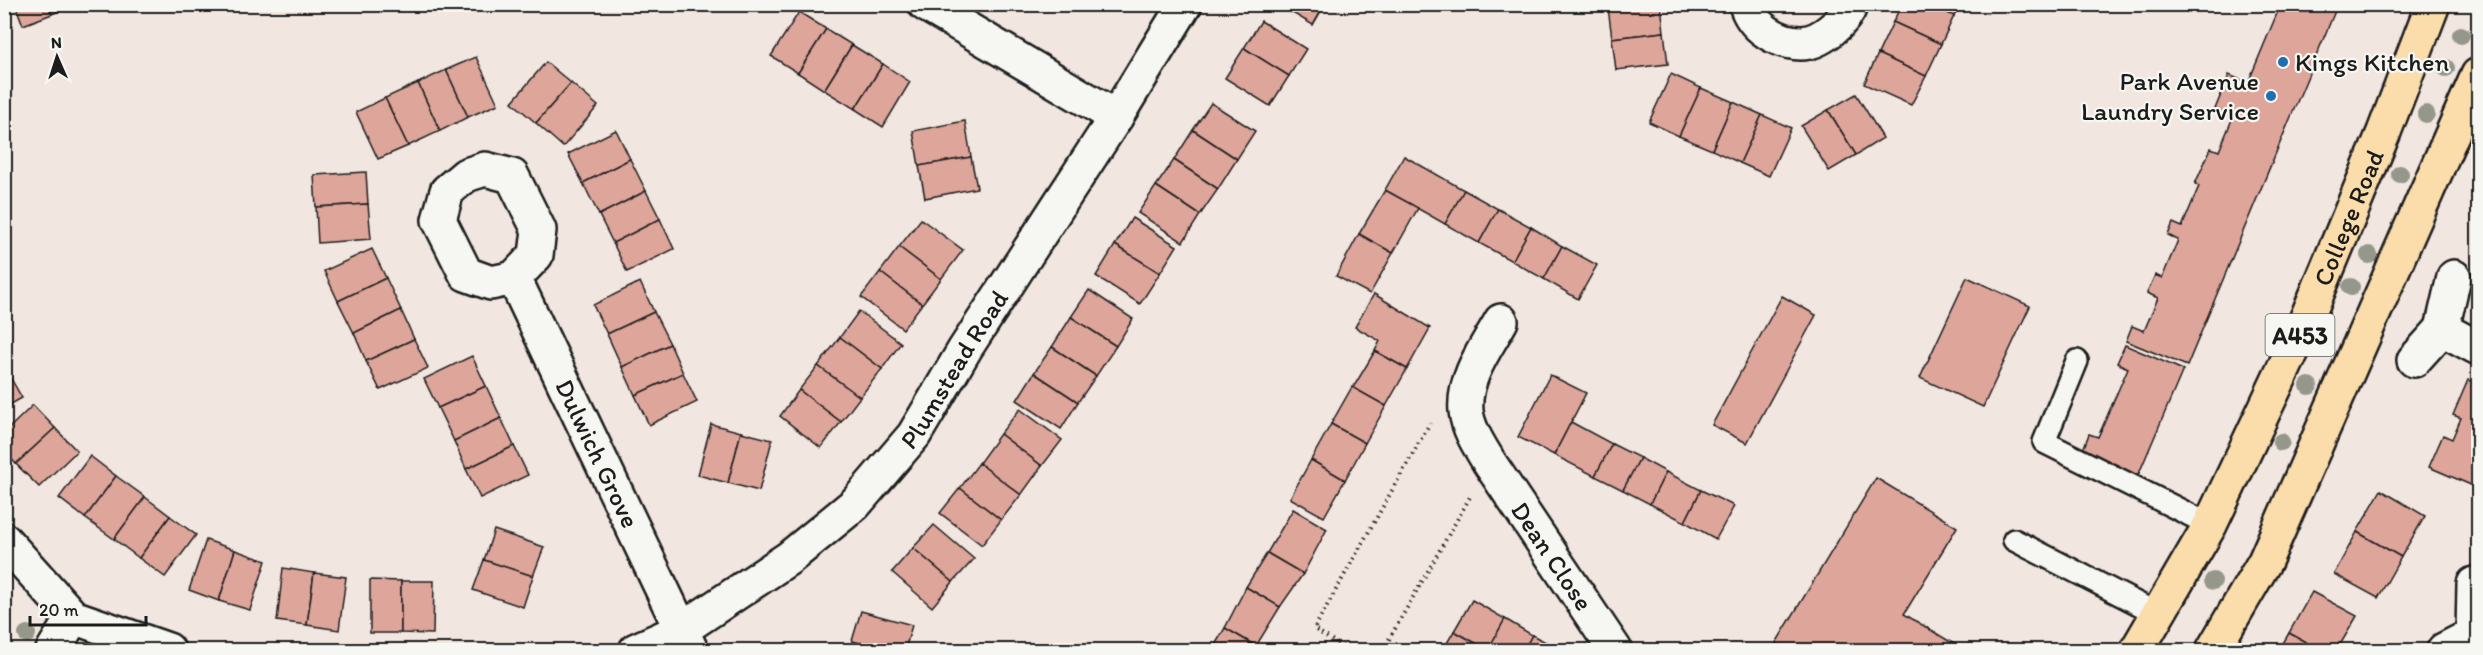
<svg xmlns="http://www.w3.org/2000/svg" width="2483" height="655" viewBox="0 0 2483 655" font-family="Itim,sans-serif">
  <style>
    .building { fill: #dea59a; stroke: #1c1c1c; stroke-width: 1.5 }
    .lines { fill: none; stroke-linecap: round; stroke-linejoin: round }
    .service-casing { stroke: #1c1c1c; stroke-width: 26 }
    .minor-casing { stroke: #1c1c1c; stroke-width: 38 }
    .primary-casing { stroke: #1c1c1c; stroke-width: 38 }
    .path { stroke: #1c1c1c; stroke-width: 4; stroke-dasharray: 1.5 4.5; stroke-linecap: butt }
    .service { stroke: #f6f6f2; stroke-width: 21 }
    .minor { stroke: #f6f6f2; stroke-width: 33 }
    .primary { stroke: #fbddab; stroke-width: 33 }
    .tree { fill: #94978a }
    .poi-dot { fill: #1f6fb2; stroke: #f6f6f2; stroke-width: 2 }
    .labels { text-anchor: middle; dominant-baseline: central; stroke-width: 4.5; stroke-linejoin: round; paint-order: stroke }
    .shield { fill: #f6f6f2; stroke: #5d5d5c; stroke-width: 1.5 }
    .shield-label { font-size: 24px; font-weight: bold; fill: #1c1c1c }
    .poi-label { font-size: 26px; fill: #1c1c1c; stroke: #f6f6f2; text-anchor: start }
    .street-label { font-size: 26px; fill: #1c1c1c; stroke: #f6f6f2 }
  </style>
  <rect width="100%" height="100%" fill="#f1e6e0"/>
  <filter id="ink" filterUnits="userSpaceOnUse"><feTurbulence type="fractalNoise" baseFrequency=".0167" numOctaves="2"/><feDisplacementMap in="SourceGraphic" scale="12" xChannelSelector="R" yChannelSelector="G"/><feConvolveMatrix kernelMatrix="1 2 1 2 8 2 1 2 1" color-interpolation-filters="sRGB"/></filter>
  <g filter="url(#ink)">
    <!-- building -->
    <g class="building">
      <polygon points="15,4 48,4 52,14 23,25"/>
      <polygon points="48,4 76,4 52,14"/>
      <polygon points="1277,4 1325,4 1313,25"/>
      <polygon points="1633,4 1661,4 1664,32 1612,38 1608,8"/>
      <polygon points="1902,4 1930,4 1954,16 1941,44 1893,22"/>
      <polygon points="1930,4 1960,4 1954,16"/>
      <polygon points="2272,4 2318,4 2335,11 2187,366 2126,341 2132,326 2144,331 2158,298 2147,293 2155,275 2162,278 2178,240 2168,235 2173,223 2182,227 2199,186 2195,184 2211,148 2219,151 2233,117 2215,109 2229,75 2248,83 2278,11 2270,8"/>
      <polygon points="799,12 826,29 798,73 771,56"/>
      <polygon points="1261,21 1306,49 1289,76 1244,48"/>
      <polygon points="1893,22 1941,44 1926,76 1878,54"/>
      <polygon points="826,29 852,45 824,90 798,73"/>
      <polygon points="1664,32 1668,64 1616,70 1612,38"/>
      <polygon points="852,45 883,64 855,109 824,90"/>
      <polygon points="1244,48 1289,76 1270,106 1225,78"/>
      <polygon points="1878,54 1926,76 1911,105 1864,84"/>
      <polygon points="476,57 498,104 468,117 446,70"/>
      <polygon points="546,62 571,83 536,123 512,102"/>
      <polygon points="883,64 910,82 883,127 855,109"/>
      <polygon points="446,70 468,117 440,131 418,83"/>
      <polygon points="1671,74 1701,88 1679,136 1649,122"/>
      <polygon points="418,83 440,131 408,146 385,98"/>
      <polygon points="571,83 598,106 563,147 536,123"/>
      <polygon points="1701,88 1733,102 1712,150 1679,136"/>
      <polygon points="1856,94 1883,138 1856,155 1828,110"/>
      <polygon points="385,98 408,146 378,159 356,112"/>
      <polygon points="1733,102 1762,115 1740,163 1712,150"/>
      <polygon points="1211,103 1255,131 1237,159 1193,130"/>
      <polygon points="1828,110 1856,155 1829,171 1801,126"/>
      <polygon points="1762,115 1791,128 1769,176 1740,163"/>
      <polygon points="965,121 971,157 919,166 913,131"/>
      <polygon points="616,130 630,159 583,183 568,154"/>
      <polygon points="1193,130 1237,159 1218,189 1174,160"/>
      <polygon points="1404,156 1464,190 1445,224 1385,190"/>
      <polygon points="971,157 977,188 925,198 919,166"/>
      <polygon points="630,159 646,191 599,215 583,183"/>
      <polygon points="1174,160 1218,189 1200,215 1156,186"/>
      <polygon points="366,172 368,204 316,207 314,175"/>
      <polygon points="1156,186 1200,215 1183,242 1138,213"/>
      <polygon points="1385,190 1418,208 1393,253 1359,234"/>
      <polygon points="1464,190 1498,209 1479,243 1445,224"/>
      <polygon points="646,191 660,219 613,243 599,215"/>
      <polygon points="368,204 371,239 318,243 316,207"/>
      <polygon points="1498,209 1531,227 1512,261 1479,243"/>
      <polygon points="1132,218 1177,246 1160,273 1115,245"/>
      <polygon points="660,219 674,249 627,272 613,243"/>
      <polygon points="921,219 963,250 941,279 899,247"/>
      <polygon points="1531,227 1562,246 1544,279 1512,261"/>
      <polygon points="1359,234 1393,253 1370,294 1336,276"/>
      <polygon points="1115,245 1160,273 1140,304 1096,276"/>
      <polygon points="1562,246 1597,265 1578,299 1544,279"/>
      <polygon points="899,247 941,279 922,304 880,272"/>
      <polygon points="372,249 386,278 338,301 324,271"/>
      <polygon points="880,272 922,304 903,329 861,297"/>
      <polygon points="1967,277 2030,306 1983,407 1920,378"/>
      <polygon points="386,278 401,310 354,333 338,301"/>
      <polygon points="640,282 654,312 607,334 593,305"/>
      <polygon points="1089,290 1133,319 1116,346 1071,317"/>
      <polygon points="1374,294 1430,328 1407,369 1375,351 1380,341 1355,327"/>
      <polygon points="1782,296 1816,315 1747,443 1712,425"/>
      <polygon points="401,310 414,339 366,361 354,333"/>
      <polygon points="859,311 901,343 882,369 840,337"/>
      <polygon points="654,312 670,344 622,367 607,334"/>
      <polygon points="1071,317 1116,346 1096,376 1052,347"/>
      <polygon points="840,337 882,369 860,397 818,366"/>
      <polygon points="414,339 428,368 380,390 366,361"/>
      <polygon points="670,344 683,373 635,395 622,367"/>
      <polygon points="2125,345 2183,370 2137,478 2081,455 2089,434 2098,437 2128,368 2117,363"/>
      <polygon points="1052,347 1096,376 1078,402 1034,373"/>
      <polygon points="1375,351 1407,369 1386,406 1353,388"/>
      <polygon points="472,356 486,386 438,408 424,379"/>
      <polygon points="818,366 860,397 841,422 799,390"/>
      <polygon points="6,370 22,398 4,408 4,371"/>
      <polygon points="683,373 697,402 649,425 635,395"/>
      <polygon points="1034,373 1078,402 1061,429 1017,400"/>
      <polygon points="1550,375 1586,393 1554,455 1518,437"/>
      <polygon points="2468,380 2478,384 2478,488 2429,467 2443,435 2452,439 2461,418 2453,415"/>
      <polygon points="486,386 501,418 454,441 438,408"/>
      <polygon points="1352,387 1386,406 1365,443 1331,424"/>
      <polygon points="799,390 841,422 821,448 780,416"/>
      <polygon points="33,405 55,428 16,464 4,451 4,433"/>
      <polygon points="1020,409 1062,440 1042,466 1000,434"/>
      <polygon points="501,418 514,446 466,469 454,441"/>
      <polygon points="1571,422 1612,444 1595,476 1554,455"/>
      <polygon points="711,424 741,432 728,483 698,475"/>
      <polygon points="1331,424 1365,443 1345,480 1311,460"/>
      <polygon points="55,428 77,451 39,487 16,464"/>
      <polygon points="741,432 772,440 759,491 728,483"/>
      <polygon points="1000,434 1042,466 1021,495 979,463"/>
      <polygon points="1612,444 1640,458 1623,490 1595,476"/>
      <polygon points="514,446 528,475 480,498 466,469"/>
      <polygon points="90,456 116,476 85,518 59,498"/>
      <polygon points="1640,458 1666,472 1650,504 1623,490"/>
      <polygon points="1311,460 1345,480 1324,517 1290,498"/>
      <polygon points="979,463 1021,495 1001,520 960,488"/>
      <polygon points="1666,472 1701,490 1685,522 1650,504"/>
      <polygon points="116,476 145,497 114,539 85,518"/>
      <polygon points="1876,478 1957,527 1904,614 1964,650 1789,650 1776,643"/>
      <polygon points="960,488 1001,520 982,545 940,513"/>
      <polygon points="1701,490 1734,506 1716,539 1685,522"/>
      <polygon points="2381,490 2425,516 2401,557 2357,532"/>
      <polygon points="145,497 170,516 139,558 114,539"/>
      <polygon points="1293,509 1327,529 1303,574 1267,553"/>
      <polygon points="170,516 196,535 165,577 139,558"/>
      <polygon points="934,525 974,559 953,582 913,548"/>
      <polygon points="494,530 544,547 533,576 484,560"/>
      <polygon points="2357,532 2401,557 2378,598 2334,574"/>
      <polygon points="206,540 235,550 219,601 189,590"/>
      <polygon points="913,548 953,582 932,607 892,572"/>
      <polygon points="235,550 266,561 250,610 219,601"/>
      <polygon points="1267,553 1303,574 1280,607 1246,587"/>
      <polygon points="484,560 533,576 523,607 473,590"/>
      <polygon points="283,568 314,573 307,625 277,621"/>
      <polygon points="314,573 346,577 339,630 307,625"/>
      <polygon points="370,580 401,581 401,633 370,633"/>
      <polygon points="401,581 434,581 433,634 401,633"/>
      <polygon points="1246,587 1280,607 1256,646 1225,628"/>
      <polygon points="2312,592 2357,616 2337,650 2320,650 2289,633"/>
      <polygon points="1472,600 1505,619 1488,650 1454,631"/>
      <polygon points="861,611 912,625 905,650 886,650 852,641"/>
      <polygon points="1505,619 1532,635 1524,650 1488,650"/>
      <polygon points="1225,628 1256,646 1253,650 1212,650"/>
      <polygon points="1454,631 1488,650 1443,650"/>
      <polygon points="2289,633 2320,650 2279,650"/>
      <polygon points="1532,635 1561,650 1524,650"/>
      <polygon points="852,641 886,650 850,650"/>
    </g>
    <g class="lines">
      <!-- service casing -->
      <g class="service-casing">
        <g id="service">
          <polyline points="2077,361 2044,442 2210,525"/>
          <polyline points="2014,540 2158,614"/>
        </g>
      </g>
      <!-- minor casing -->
      <g class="minor-casing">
        <g id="minor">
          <polyline points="925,4 1116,117"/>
          <path d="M1746,4C1752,27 1778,43 1801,43C1820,43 1845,22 1851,4"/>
          <path id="s1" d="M514,278L491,283L466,274L439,220L447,191L466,175L485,169L512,176L539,230L536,255L514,278L691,650"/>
          <path id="s2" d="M1501,321C1486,348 1463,378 1466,411C1468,429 1480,447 1489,462L1615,650"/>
          <polyline points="2442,329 2454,277"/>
          <polyline points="2414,360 2442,329 2478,348"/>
          <polyline points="4,540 73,617 168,650"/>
          <polyline points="2473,635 2474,584"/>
          <polyline points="53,650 73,617"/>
          <path id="s3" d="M636,650L681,630L789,558L855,504L914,435L965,349L1116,117L1185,4"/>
          <polyline points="2444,650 2473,635 2478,638"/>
        </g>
      </g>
      <!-- primary casing -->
      <g class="primary-casing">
        <g id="primary">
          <path id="s4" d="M2137,650L2210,525L2302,330L2384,132L2433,4"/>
          <polyline points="2213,650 2265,561 2478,75"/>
        </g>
      </g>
      <!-- path -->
      <g class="path">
        <polyline points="2471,4 2478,7"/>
        <polyline points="1348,650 1314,629 1430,423"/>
        <polyline points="1383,650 1470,497"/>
      </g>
      <!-- service -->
      <use href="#service" class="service"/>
      <!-- minor -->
      <use href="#minor" class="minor"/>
      <!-- primary -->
      <use href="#primary" class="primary"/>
    </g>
    <!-- trees -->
    <g class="tree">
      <circle cx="2461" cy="35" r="9"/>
      <circle cx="2446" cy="68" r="9"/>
      <circle cx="2426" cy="114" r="9"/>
      <circle cx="2400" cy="174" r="9"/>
      <circle cx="2369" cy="255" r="9"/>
      <circle cx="2351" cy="287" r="9"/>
      <circle cx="2309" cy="386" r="9"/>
      <circle cx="2281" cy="442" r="9"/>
      <circle cx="2213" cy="581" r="9"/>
      <circle cx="27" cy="634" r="9"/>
    </g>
  </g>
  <!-- markers -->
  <g class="poi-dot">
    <circle cx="2283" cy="62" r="6"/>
    <circle cx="2271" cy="96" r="6"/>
  </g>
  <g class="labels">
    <!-- shield labels -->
    <rect class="shield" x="2265.5" y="314" width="69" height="42" rx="4.5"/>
    <g class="shield-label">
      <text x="2300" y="335">A453</text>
    </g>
    <!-- poi labels -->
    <g class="poi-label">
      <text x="2295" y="62">Kings Kitchen</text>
      <text x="2259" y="81" text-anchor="end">Park Avenue<tspan x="2259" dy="30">Laundry Service</tspan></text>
    </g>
    <!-- street labels -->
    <g class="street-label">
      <text stroke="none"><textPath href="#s4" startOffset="482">College Road</textPath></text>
      <text stroke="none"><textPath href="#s3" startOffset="432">Plumstead Road</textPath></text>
      <text stroke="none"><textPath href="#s1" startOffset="525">Dulwich Grove</textPath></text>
      <text stroke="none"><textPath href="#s2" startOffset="268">Dean Close</textPath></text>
    </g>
  </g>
  <!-- margin -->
  <rect width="2483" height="655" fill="none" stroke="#f6f6f2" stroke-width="24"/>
  <rect x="12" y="12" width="2459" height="631" fill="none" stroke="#1c1c1c" stroke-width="2" filter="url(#ink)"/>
  <!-- north arrow -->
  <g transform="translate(57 57) rotate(357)" stroke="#f6f6f2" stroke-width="4.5" paint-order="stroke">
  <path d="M0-4.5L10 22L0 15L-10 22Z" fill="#1c1c1c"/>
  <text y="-9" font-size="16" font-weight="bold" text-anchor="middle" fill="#1c1c1c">N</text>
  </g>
  <!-- scale -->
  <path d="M30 616v9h116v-9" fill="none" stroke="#1c1c1c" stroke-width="3"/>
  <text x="39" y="616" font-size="18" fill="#1c1c1c" stroke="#f6f6f2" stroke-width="4.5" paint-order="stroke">20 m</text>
</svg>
